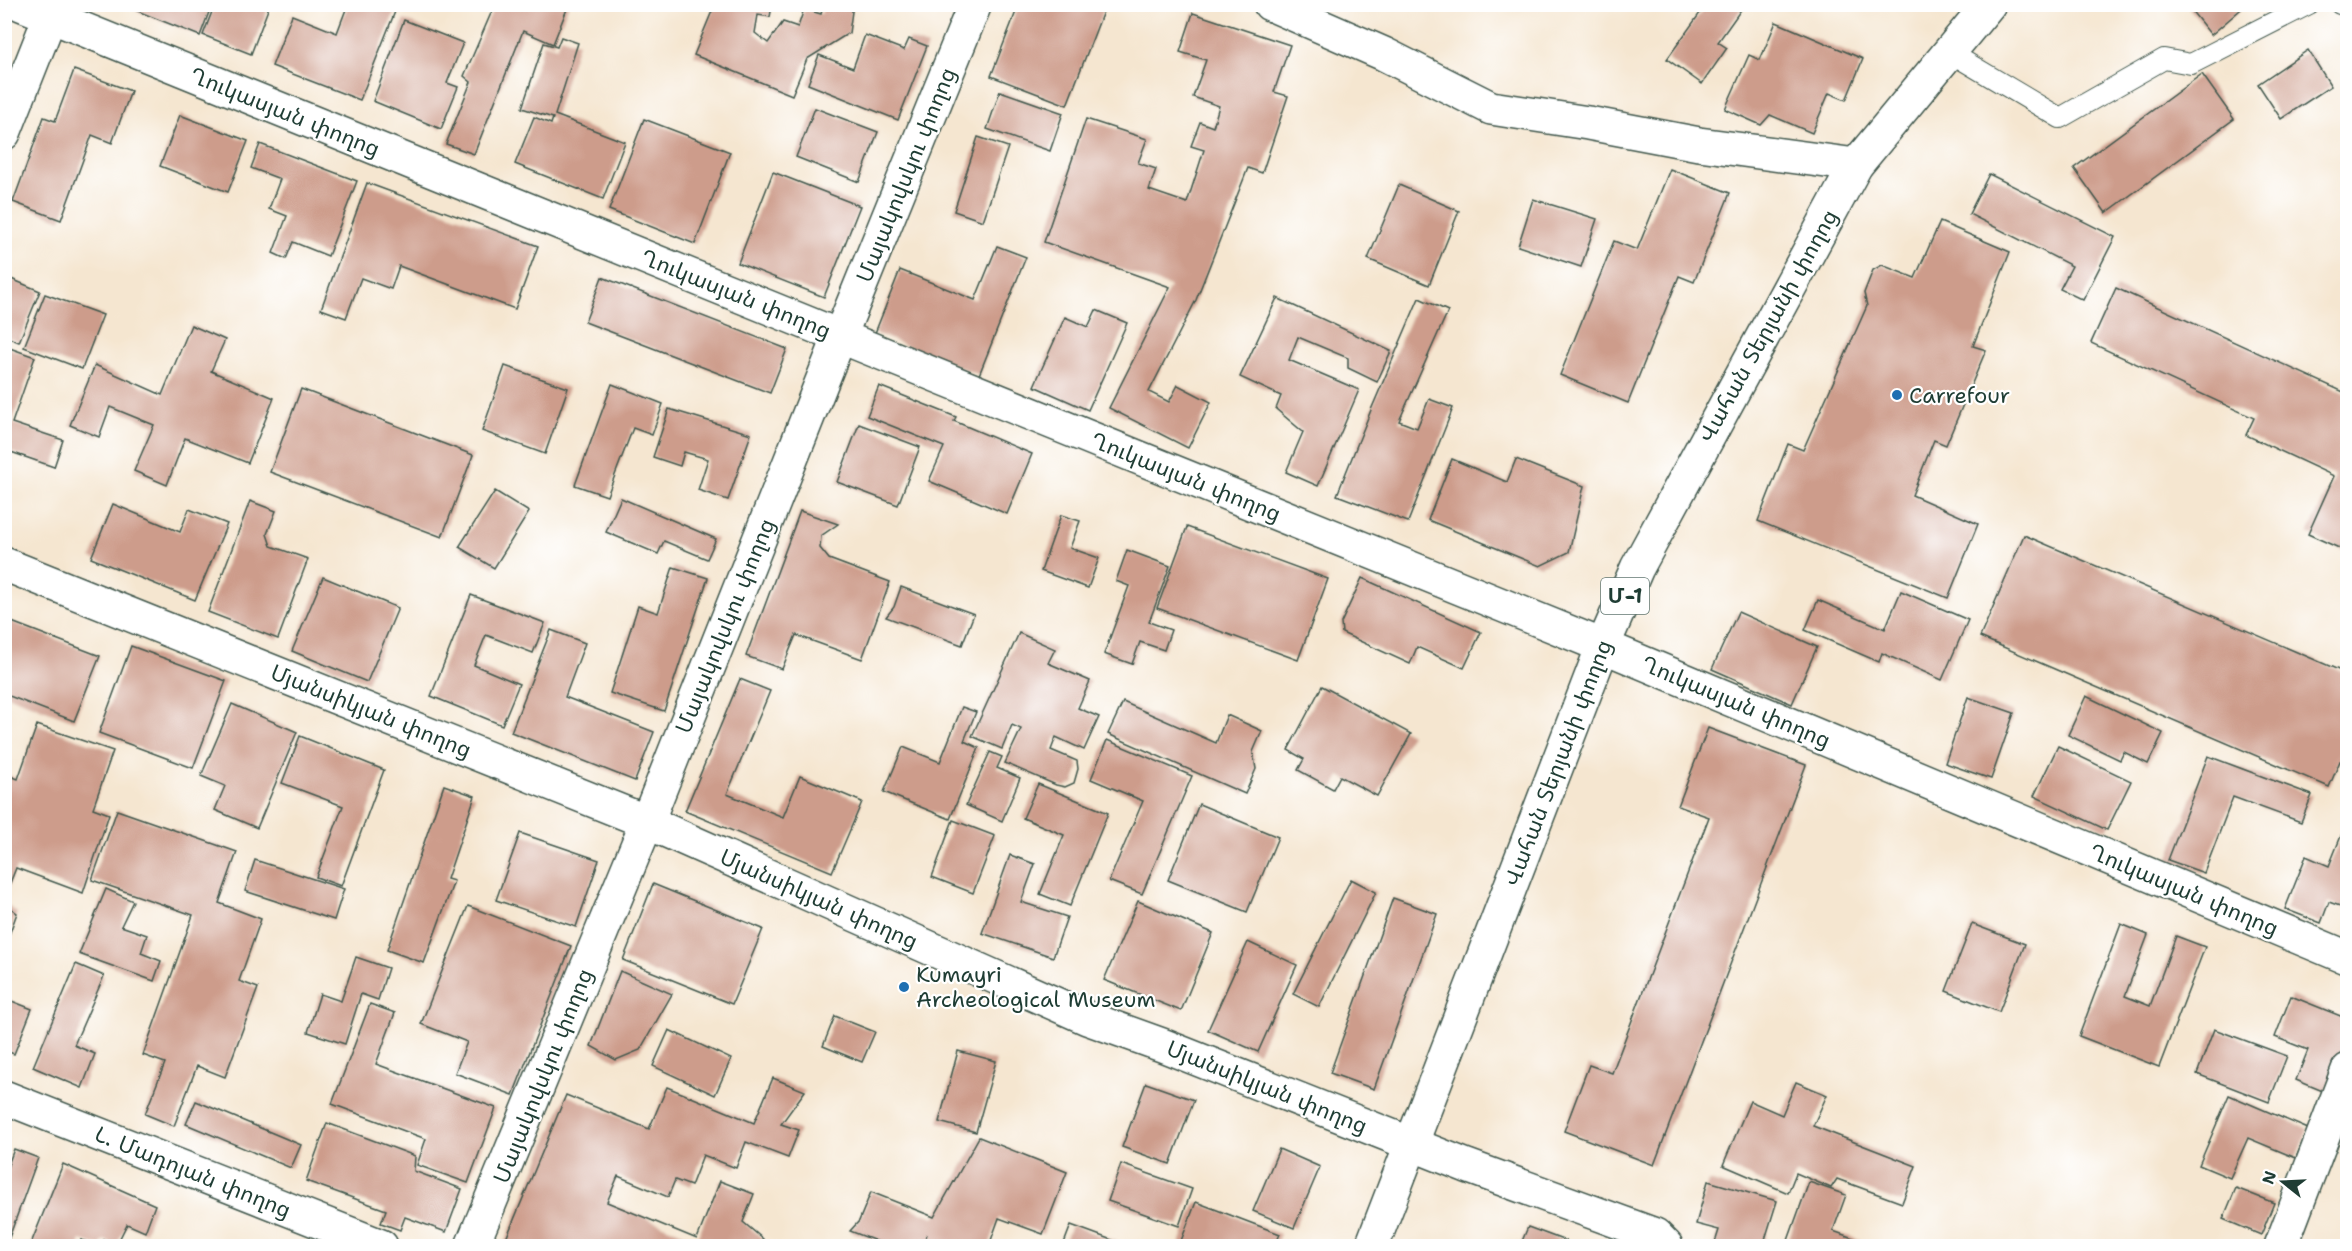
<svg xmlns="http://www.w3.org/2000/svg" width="2352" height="1251" viewBox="0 0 2352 1251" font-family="'Shantell Sans','Noto Sans Armenian',sans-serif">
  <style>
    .building { fill: #cd9c8b }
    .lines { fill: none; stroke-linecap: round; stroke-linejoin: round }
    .service-casing { stroke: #3f564b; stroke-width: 22 }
    .minor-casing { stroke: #3f564b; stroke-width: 36 }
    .trunk-casing { stroke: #3f564b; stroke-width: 36 }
    .service { stroke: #fff; stroke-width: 20 }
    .minor { stroke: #fff; stroke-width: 33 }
    .trunk { stroke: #fff; stroke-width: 33 }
    .poi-dot { fill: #1f6fb2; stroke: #fff; stroke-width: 2 }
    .labels { text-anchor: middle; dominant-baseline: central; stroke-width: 4.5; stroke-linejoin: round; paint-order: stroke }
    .shield { fill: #fff; stroke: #627771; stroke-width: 1.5 }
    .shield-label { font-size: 21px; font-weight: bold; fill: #1f3d34 }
    .street-label { font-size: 22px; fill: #1f3d34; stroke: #fff }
    .poi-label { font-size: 22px; fill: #1f3d34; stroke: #fff; text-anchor: start }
  </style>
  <rect width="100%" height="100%" fill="#fff"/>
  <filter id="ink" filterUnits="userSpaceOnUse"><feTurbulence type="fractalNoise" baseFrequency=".0167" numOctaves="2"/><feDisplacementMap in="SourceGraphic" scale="12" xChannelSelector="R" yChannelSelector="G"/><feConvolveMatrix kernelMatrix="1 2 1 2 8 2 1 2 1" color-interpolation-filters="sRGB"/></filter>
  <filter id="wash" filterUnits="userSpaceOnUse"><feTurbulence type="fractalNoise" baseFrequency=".008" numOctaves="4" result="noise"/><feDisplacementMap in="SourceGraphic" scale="24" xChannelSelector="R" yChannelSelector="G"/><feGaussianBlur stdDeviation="1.35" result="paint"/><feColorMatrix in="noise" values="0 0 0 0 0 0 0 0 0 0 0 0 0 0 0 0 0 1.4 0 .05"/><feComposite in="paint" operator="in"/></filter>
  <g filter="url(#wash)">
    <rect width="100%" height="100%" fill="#f5e6d0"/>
    <g id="blocks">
      <!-- building -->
      <g class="building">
        <polygon points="120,4 212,4 200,36"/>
        <polygon points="215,4 270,4 251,54 203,35"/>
        <polygon points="348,4 398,4 360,100 272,66 292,15 337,33"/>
        <polygon points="495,4 569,4 553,44 523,31 474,154 446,144 471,82 464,76"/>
        <polygon points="715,4 770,4 772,6 770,17 758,15 755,33 768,43 783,22 798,27 804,9 821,14 824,4 839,7 853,4 849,33 807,59 792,95 694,55"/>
        <polygon points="1019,4 1106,4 1067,105 991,76"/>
        <polygon points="1697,4 1745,4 1718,42 1727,48 1702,84 1667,59 1703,9"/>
        <polygon points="2186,4 2247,4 2211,35"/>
        <polygon points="1193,13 1290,45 1274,92 1288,96 1262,173 1248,168 1196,300 1149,392 1169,402 1178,385 1211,402 1188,448 1109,408 1170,287 1044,242 1086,119 1147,139 1138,163 1156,169 1149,190 1187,203 1204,150 1191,146 1200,122 1213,127 1219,106 1193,97 1206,60 1180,52"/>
        <polygon points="404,20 463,43 447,83 458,87 441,129 373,101"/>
        <polygon points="1776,22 1863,59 1846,100 1829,93 1812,133 1770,115 1761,125 1725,109 1749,55 1760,60"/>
        <polygon points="865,35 904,50 909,39 927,46 898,120 808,84 819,55 853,68"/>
        <polygon points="561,37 578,43 555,115 625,142 603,199 515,164 534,117 551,124 553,118 522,108 544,43 557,47"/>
        <polygon points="2308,50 2331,86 2281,119 2258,84"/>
        <polygon points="74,70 131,91 112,143 92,135 61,220 13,202 44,117 55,121"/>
        <polygon points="2202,74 2234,119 2106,213 2074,168"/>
        <polygon points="1000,91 1063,113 1050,151 987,129"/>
        <polygon points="815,108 878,132 859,182 796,157"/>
        <polygon points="180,115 248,141 228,192 160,166"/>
        <polygon points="644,119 730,152 695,244 609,210"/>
        <polygon points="978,137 1008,147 983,221 954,211"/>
        <polygon points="260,144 357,181 328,256 293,242 286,259 273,253 287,216 269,209 280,179 251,168"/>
        <polygon points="1670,169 1730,193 1694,282 1679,276 1628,403 1560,375 1614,241 1637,250"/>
        <polygon points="773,172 860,206 824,297 738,263"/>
        <polygon points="1989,174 2115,237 2083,300 2060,289 2072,266 1969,214"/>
        <polygon points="367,183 538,246 515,309 399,266 391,289 361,278 346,318 321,309"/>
        <polygon points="1399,185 1459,211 1429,285 1368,259"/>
        <polygon points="1533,199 1597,219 1581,267 1518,246"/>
        <polygon points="1940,222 2010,252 1973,346 1986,350 1946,445 1934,440 1912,495 1978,524 1948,598 1758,521 1788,444 1803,450 1867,306 1864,293 1873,270 1882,265 1915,278"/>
        <polygon points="997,246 1026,257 979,375 875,333 900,270 975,300"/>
        <polygon points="4,276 40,291 19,342 4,336"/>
        <polygon points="602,277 787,349 770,393 585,322"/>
        <polygon points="2116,288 2348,394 2348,552 2308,534 2334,476 2246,435 2254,418 2091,343"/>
        <polygon points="45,294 103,315 82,369 24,347"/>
        <polygon points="1277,298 1391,351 1377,382 1348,368 1348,358 1298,337 1289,360 1359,390 1318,486 1286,472 1303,432 1276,409 1281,396 1240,377"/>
        <polygon points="1419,298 1448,311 1399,421 1417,428 1429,399 1453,408 1408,522 1337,495 1371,410"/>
        <polygon points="1096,310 1127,323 1088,410 1034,386 1065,317 1088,327"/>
        <polygon points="191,325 225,340 211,371 274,398 248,463 185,438 167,485 134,471 154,425 110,407 99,437 70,425 95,365 162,395"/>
        <polygon points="4,346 35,357 12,423 63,440 54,467 8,451 4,459"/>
        <polygon points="505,366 568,388 545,454 482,431"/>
        <polygon points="612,384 663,404 652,435 633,428 607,496 575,485"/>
        <polygon points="879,386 956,417 954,421 1032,454 1007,514 929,481 944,447 867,416"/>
        <polygon points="301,389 473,455 442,537 270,472"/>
        <polygon points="669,409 751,434 728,500 698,490 708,459 684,452 680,466 653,457"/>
        <polygon points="859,424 920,447 898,505 837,482"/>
        <polygon points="1452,459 1507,482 1516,459 1584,486 1569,552 1540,566 1428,520"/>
        <polygon points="495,491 529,512 494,568 459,547"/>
        <polygon points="621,498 716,539 707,559 664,541 658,554 606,532"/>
        <polygon points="250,501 276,511 267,534 271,546 308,559 278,639 208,612"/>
        <polygon points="113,504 180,532 189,509 227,524 195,600 91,558"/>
        <polygon points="800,511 838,524 821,536 820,548 829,559 890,582 862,659 796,635 782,669 746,656"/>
        <polygon points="1061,515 1080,521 1070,548 1099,558 1088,588 1041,571"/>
        <polygon points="1187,527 1328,579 1298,660 1157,608"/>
        <polygon points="2024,535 2348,674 2348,765 2340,761 2329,787 1980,637"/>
        <polygon points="1127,550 1170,566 1149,622 1171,630 1164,650 1140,642 1132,664 1104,654 1129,586 1116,581"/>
        <polygon points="673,567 708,578 664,711 610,693 638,606 658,613"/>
        <polygon points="323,577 398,608 367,682 292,651"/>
        <polygon points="1362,578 1481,632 1464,668 1417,647 1410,664 1342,633 1341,623"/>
        <polygon points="901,587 974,614 962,645 886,617 894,607"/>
        <polygon points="1901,591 1968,620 1942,680 1882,653 1879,662 1805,630 1818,600 1885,629"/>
        <polygon points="471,595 545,623 533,653 486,635 474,665 519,684 502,725 431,696"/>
        <polygon points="1738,612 1817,647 1792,704 1712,669"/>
        <polygon points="4,619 100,656 74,721 4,694"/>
        <polygon points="551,630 585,643 565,697 654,732 635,781 511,732"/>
        <polygon points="1019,633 1055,649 1048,663 1090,681 1078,708 1099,717 1084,750 1056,737 1051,750 1077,761 1078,769 1074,783 1065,787 1056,785 1005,763 1021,729 1012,725 1002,749 972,736"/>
        <polygon points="131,646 226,681 193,768 99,733"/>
        <polygon points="740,679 770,691 727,794 783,817 800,776 862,802 832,872 685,811"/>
        <polygon points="1322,686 1411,734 1377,796 1340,776 1333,789 1298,770 1304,759 1288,750"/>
        <polygon points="2086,696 2163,733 2148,764 2124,752 2120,760 2068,735"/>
        <polygon points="1968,697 2014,713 1991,779 1945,763"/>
        <polygon points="1123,702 1216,743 1227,715 1262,731 1253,752 1256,769 1245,794 1108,734"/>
        <polygon points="232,704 297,732 257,828 215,810 225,786 201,776"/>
        <polygon points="962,707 976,712 964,741 979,748 950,819 884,792 903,747 940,762"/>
        <polygon points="37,725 113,751 93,808 109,814 83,893 16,868 4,898 4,786 8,775 18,779"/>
        <polygon points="1708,728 1806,765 1654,1165 1564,1131 1589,1065 1612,1073 1709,817 1678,806"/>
        <polygon points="300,736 384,770 341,886 316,877 343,806 282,783"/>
        <polygon points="1107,740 1192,776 1142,894 1109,881 1143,801 1091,779"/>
        <polygon points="2058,746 2131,781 2107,830 2034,796"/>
        <polygon points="990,752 1002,757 997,768 1020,778 1002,821 966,805"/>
        <polygon points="2208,756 2312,795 2301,822 2233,797 2204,873 2168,860"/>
        <polygon points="1038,784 1108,813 1070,906 1040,894 1064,835 1023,818"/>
        <polygon points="444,785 475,796 447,879 454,881 424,963 387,950"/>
        <polygon points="1199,804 1278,837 1247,912 1168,880"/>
        <polygon points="117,810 237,852 219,903 261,919 239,981 258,988 225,1077 197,1066 174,1126 145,1114 165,1063 143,1055 193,915 92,880"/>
        <polygon points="953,820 995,836 973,893 932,877"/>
        <polygon points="2343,831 2348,833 2348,909 2329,902 2321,923 2285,909 2306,856 2329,866"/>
        <polygon points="520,833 599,860 576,927 496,900"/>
        <polygon points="1010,855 1035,864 1021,902 1067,917 1053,957 982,933"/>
        <polygon points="255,860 344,889 334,920 245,891"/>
        <polygon points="1351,879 1376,892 1319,1007 1293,994"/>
        <polygon points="653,884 763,929 732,1004 623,960"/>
        <polygon points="106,889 133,901 121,926 147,935 141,953 161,961 154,981 79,954"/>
        <polygon points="1393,898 1437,914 1374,1089 1330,1073"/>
        <polygon points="1138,901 1213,933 1181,1011 1104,980"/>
        <polygon points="4,903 17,913 5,946 4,946"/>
        <polygon points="468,906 571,946 513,1095 455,1073 467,1042 421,1024"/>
        <polygon points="1972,924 2025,944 1999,1012 1946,991"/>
        <polygon points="2121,924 2148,935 2125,996 2150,1006 2176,936 2205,947 2159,1067 2079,1036"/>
        <polygon points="1248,942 1297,965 1258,1052 1208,1030"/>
        <polygon points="356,957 388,968 378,1000 361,994 345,1044 308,1032 320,994 341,1001"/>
        <polygon points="76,964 104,976 74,1045 95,1054 82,1088 33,1067"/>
        <polygon points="620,971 672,994 640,1050 616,1060 591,1046"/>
        <polygon points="2291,996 2348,1019 2348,1049 2330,1094 2296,1080 2308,1050 2275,1037"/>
        <polygon points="4,998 32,1009 14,1054 4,1050"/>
        <polygon points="370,1004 395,1013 376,1064 496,1108 468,1183 417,1165 426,1139 332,1104"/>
        <polygon points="835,1016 875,1032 862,1062 823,1046"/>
        <polygon points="2214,1029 2287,1056 2269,1102 2197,1074"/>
        <polygon points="669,1030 731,1059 715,1095 653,1066"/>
        <polygon points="958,1051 996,1061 976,1132 939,1122"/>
        <polygon points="773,1078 805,1091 781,1124 799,1130 788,1158 746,1142 736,1168 703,1155 691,1186 675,1180 668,1197 618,1176 607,1202 697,1239 720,1181 754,1194 743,1222 763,1239 761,1246 503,1246 566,1095 649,1129 667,1087 754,1123"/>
        <polygon points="1796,1082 1827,1095 1813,1126 1916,1166 1902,1203 1837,1179 1831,1188 1796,1173 1788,1193 1723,1165 1750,1101 1782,1115"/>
        <polygon points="1146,1083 1194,1100 1170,1164 1122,1147"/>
        <polygon points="2229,1095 2308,1129 2296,1158 2248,1138 2230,1178 2199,1165"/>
        <polygon points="196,1101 301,1145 291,1168 186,1124"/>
        <polygon points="327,1123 415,1156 414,1171 462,1189 446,1232 405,1217 400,1230 381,1223 386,1210 306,1181"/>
        <polygon points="979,1137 1067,1172 1043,1234 999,1218 989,1246 923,1246 927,1234 922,1246 889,1246 850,1231 859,1221 871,1192 934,1217"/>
        <polygon points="14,1149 38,1158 6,1246 4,1246 4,1176"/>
        <polygon points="1279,1149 1320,1167 1294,1228 1253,1211"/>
        <polygon points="63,1164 155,1205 145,1232 127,1224 116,1246 104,1240 100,1246 81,1240 79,1246 30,1246"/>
        <polygon points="1121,1164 1192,1189 1179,1226 1108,1201"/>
        <polygon points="1708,1181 1777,1201 1763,1246 1714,1246 1719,1230 1696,1224"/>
        <polygon points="1809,1182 1846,1195 1833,1231 1870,1244 1869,1246 1786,1246"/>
        <polygon points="2236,1188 2274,1203 2261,1235 2223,1219"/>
        <polygon points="1196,1202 1280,1234 1275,1246 1179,1246"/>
        <polygon points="1071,1225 1128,1246 1063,1246"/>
        <polygon points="1528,1227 1579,1246 1520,1246"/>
      </g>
    </g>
  </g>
  <g filter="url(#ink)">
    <use href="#blocks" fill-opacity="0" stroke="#3f564b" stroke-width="1.5"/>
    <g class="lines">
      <!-- service casing -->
      <g class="service-casing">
        <g id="service">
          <polyline points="2340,4 2348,6"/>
          <polyline points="1949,52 2060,118 2164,59 2191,64 2309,4"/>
        </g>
      </g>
      <!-- minor casing -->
      <g class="minor-casing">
        <g id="minor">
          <polyline points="21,4 1603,646 2348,958"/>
          <polyline points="1270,4 1384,54 1491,108 1588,123 1699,144 1856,165"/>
          <polyline points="4,133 55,4"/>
          <polyline points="4,564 647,822 1087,1018 1162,1045 1467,1166 1655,1235 1666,1246"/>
          <polyline points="4,1097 381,1246"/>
          <polyline points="472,1246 647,822 840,336 975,4"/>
          <polyline points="2281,1246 2348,1070"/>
        </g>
      </g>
      <!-- trunk casing -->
      <g class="trunk-casing">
        <polyline id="trunk" points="1372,1246 1603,646 1637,568 1856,165 1989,4"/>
      </g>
      <!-- service -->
      <use href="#service" class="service"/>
      <!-- minor -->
      <use href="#minor" class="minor"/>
      <!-- trunk -->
      <use href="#trunk" class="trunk"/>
    </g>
  </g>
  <!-- markers -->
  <g class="poi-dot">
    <circle cx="1897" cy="395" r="6"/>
    <circle cx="904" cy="987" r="6"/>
  </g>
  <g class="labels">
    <!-- shield labels -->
    <rect class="shield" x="1601" y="578" width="48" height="36" rx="4.5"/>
    <g class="shield-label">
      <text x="1625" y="596">Մ-1</text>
    </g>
    <!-- street labels -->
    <g class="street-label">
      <text transform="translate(285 112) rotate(22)">Ղուկասյան փողոց</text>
      <text transform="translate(906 175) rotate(-68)">Մայակովսկու փողոց</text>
      <text transform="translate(736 294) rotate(22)">Ղուկասյան փողոց</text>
      <text transform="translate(1768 326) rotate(-61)">Վահան Տերյանի փողոց</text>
      <text transform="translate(1186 477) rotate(22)">Ղուկասյան փողոց</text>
      <text transform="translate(725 626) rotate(-68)">Մայակովսկու փողոց</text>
      <text transform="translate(1736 702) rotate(23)">Ղուկասյան փողոց</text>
      <text transform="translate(371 711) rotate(22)">Մյանսիկյան փողոց</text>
      <text transform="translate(1558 763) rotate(-69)">Վահան Տերյանի փողոց</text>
      <text transform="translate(2184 890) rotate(23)">Ղուկասյան փողոց</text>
      <text transform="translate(819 899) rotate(24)">Մյանսիկյան փողոց</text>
      <text transform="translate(543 1076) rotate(-68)">Մայակովսկու փողոց</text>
      <text transform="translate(1267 1087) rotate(22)">Մյանսիկյան փողոց</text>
      <text transform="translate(193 1172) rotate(22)">L. Մադոյան փողոց</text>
    </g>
    <!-- poi labels -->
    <g class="poi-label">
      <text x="1909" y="395">Carrefour</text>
      <text x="916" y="974">Kumayri<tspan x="916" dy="25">Archeological Museum</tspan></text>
    </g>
  </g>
  <!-- margin -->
  <rect width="2352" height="1251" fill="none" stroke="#fff" stroke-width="24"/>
  <!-- north arrow -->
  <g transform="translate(2283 1182) rotate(288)" stroke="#ffffff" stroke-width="4.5" paint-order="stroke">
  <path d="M0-4.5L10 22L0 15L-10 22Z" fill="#1f3d34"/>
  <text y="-9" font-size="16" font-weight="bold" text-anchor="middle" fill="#1f3d34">N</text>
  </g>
</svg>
